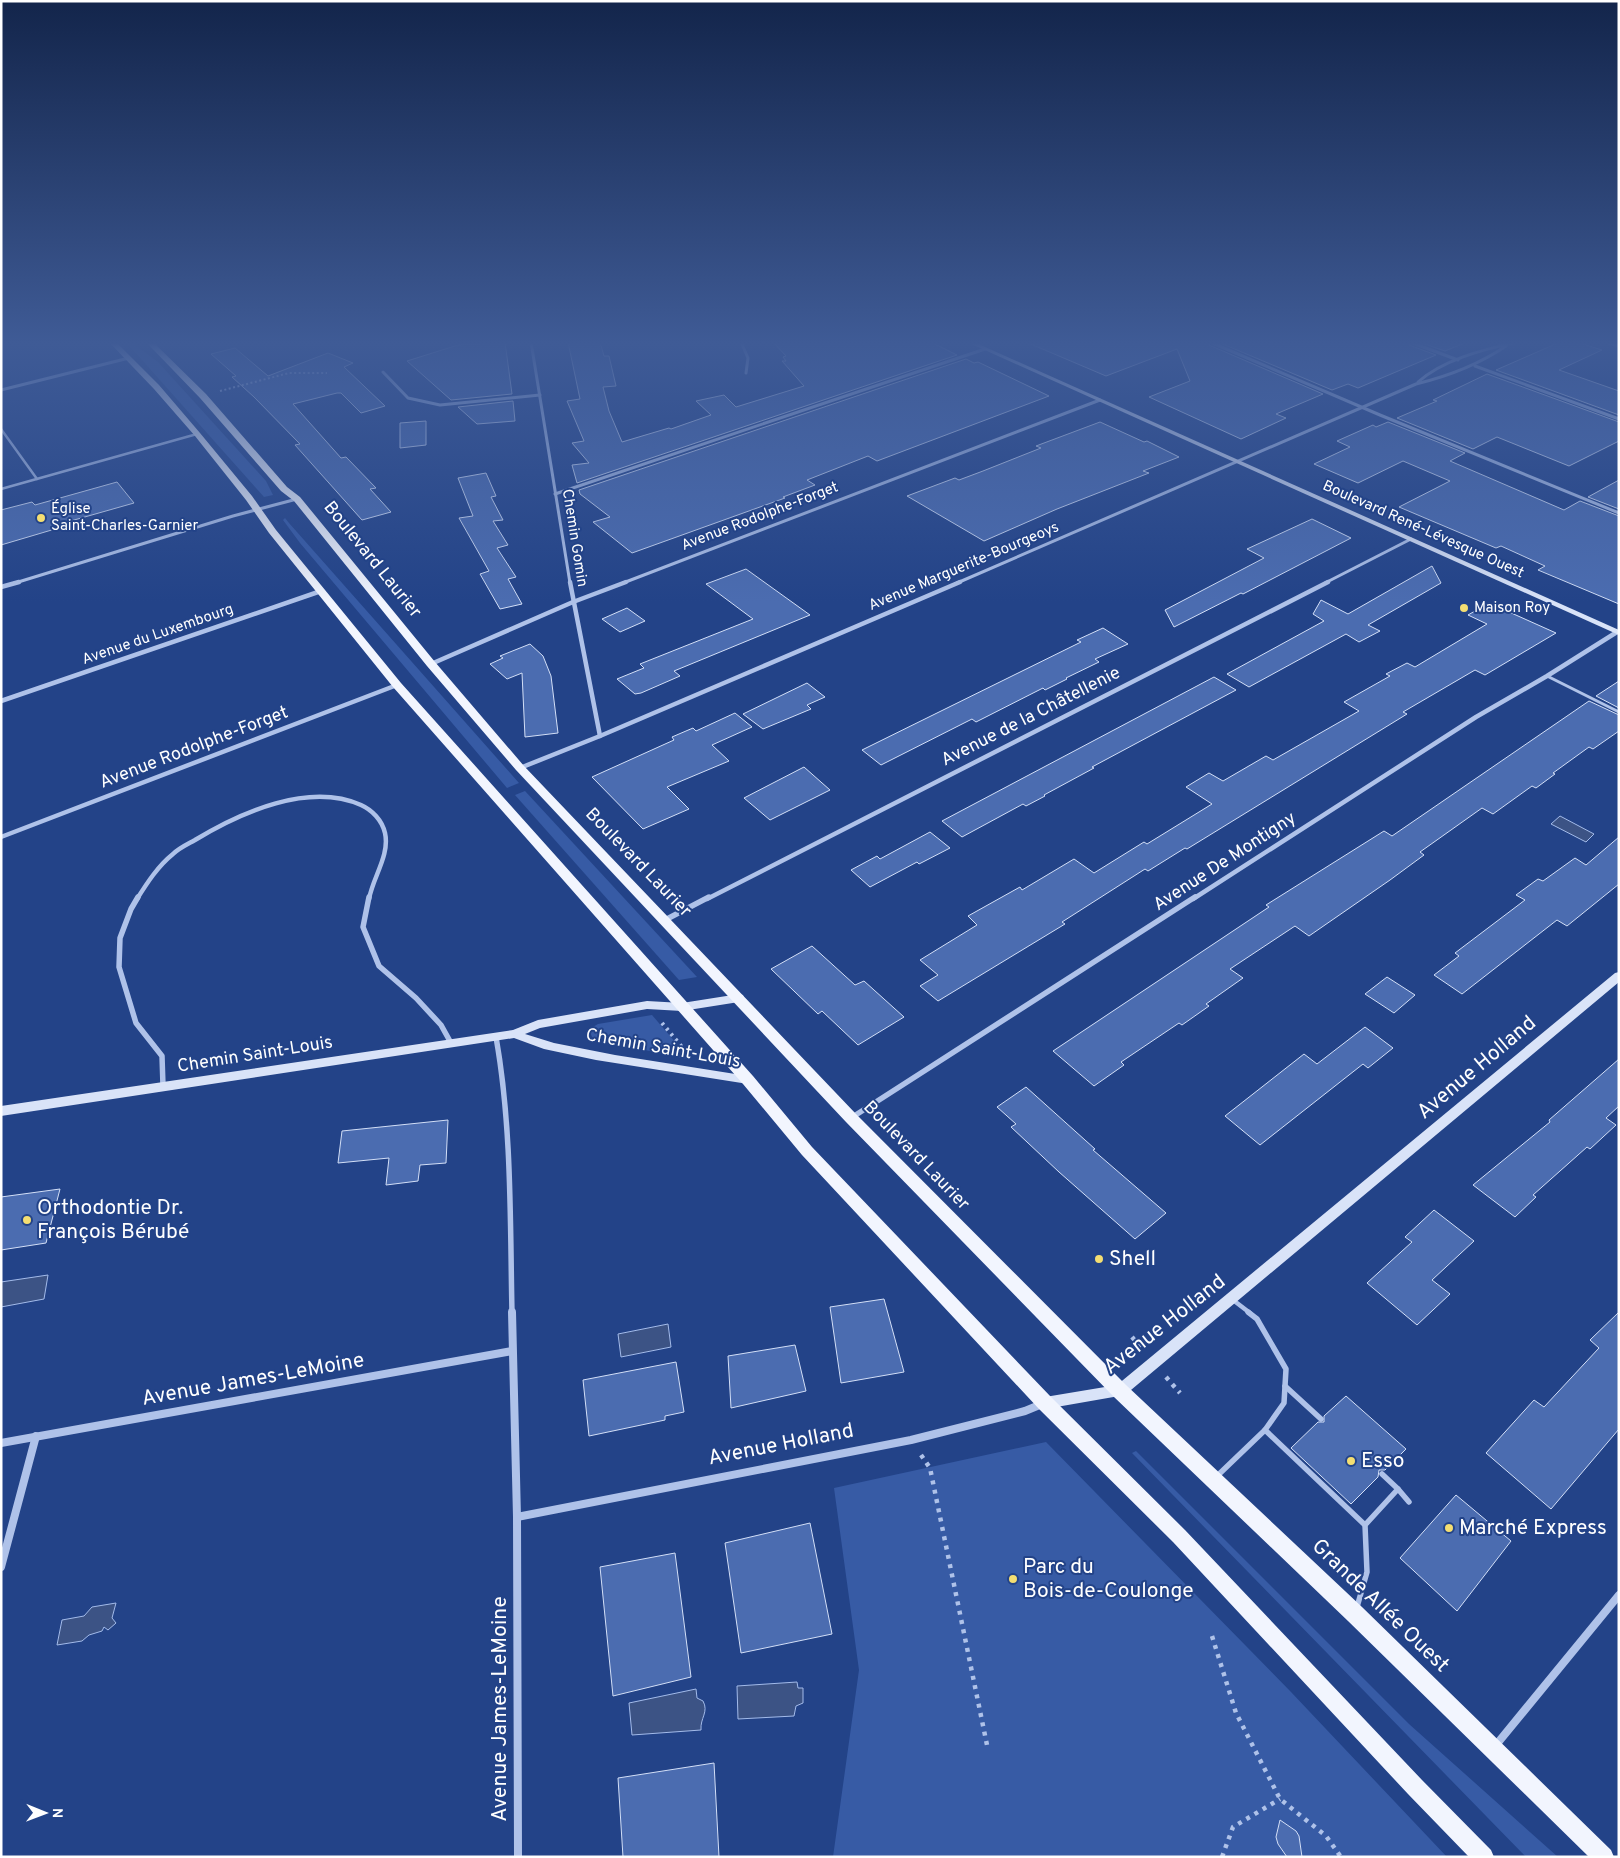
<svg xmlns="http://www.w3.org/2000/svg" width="1620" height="1858" viewBox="0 0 1620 1858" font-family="Overpass,sans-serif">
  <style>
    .green { fill: #375ba5 }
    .water { fill: #3c5385; stroke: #a3bbea }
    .building { fill: #4b6cb0; stroke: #d3dff7 }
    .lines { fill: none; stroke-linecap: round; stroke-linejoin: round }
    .path-far2 { stroke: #afc2e9; stroke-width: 2; stroke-dasharray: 2 2.5; stroke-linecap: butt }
    .path-far1 { stroke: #afc2e9; stroke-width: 4; stroke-dasharray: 2.5 4.5; stroke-linecap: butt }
    .path { stroke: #afc2e9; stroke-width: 4.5; stroke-dasharray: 4 5.5; stroke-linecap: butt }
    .lane-far3 { stroke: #afc2e9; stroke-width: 2.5 }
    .lane-far2 { stroke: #afc2e9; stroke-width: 3 }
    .lane-far1 { stroke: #afc2e9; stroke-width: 4.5 }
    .lane { stroke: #afc2e9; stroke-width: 5.5 }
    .street-far3 { stroke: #afc2e9; stroke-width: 3 }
    .street-far2 { stroke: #afc2e9; stroke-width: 4.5 }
    .street-far1 { stroke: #afc2e9; stroke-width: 5.5 }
    .street { stroke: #afc2e9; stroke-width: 8 }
    .secondary { fill: #d9e3f8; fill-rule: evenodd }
    .primary { fill: #f2f5fe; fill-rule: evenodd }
    .poi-dot { fill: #f4de72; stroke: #234388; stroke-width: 2 }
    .labels { text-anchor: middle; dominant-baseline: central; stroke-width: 4; stroke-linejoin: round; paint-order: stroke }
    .far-poi-label { font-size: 15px; fill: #fff; stroke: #234388; text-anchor: start }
    .far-street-label { font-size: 15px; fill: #fff; stroke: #234388 }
    .street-label { font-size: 18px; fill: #fff; stroke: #234388 }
    .near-street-label { font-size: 21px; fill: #fff; stroke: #234388 }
    .near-poi-label { font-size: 21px; fill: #fff; stroke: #234388; text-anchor: start }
  </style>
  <rect width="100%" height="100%" fill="#234388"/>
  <!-- green -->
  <g class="green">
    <polygon points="126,342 131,342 158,362 266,481 273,495 264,497"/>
    <polygon points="285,518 289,523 519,783 507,788 300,543 283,520"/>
    <polygon points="525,791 697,977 679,980 515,795"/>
    <polygon points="652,1015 688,1057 687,1059 598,1040 592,1037 590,1032 591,1028 598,1024"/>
    <polygon points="1046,1442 1291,1692 1447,1857 833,1857 859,1670 834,1488"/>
    <polygon points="1136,1451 1409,1724 1558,1857 1526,1857 1132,1453"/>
  </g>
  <!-- water -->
  <g class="water">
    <polygon points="1560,816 1594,834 1586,842 1551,824"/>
    <polygon points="48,1275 44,1299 1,1307 1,1282"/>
    <polygon points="668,1324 671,1347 621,1357 618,1334"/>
    <polygon points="116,1603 112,1618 116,1623 108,1630 104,1627 102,1631 89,1635 82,1641 57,1645 62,1620 84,1616 92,1607"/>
    <polygon points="797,1682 798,1688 803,1688 803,1703 796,1706 794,1716 738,1719 737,1686"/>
    <path d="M696,1689L697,1698L703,1701C709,1712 700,1718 701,1730L632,1735L629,1703Z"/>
  </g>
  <!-- building -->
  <g class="building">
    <polygon points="505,342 512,394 451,400 407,361 458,345"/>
    <polygon points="568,342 600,342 604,356 609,356 616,386 603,387 609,411 622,442 669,428 671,429 711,415 696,401 724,395 736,407 804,386 782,361 786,361 783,357 786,356 773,342 931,342 957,355 577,483 572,465 589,463 572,443 584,441 567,401 580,399"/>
    <polygon points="1026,342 1207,342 1209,345 1323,394 1276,414 1286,418 1241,439 1149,397 1190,381 1177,349 1106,376"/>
    <polygon points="1218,342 1407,342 1409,345 1436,355 1358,388 1348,384 1332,390"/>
    <polygon points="1419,342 1467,342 1445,351"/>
    <polygon points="1560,342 1577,342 1602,350 1559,370 1619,391 1619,415 1496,370"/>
    <polygon points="235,348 268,376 328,353 353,363 344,367 385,406 361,413 341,393 337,393 293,404 341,458 346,457 376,488 370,489 391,512 362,520 295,445 300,444 254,397 232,377 236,376 211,354"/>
    <polygon points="966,359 974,363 978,362 1049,396 877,461 868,456 807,480 815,485 783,497 785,498 632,553 593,522 610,517 580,494 579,490"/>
    <polygon points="1487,374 1619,422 1619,441 1569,466 1497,437 1473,449 1397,418 1437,401 1433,400"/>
    <polygon points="513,401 515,421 477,424 458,407"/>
    <polygon points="426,421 426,445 400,448 400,423"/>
    <polygon points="1100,422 1144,442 1147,441 1179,457 1143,471 1149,473 1057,509 984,541 907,496 955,478 959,480 983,471 1041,448 1036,446"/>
    <polygon points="1388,422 1465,453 1450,461 1564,510 1580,501 1619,516 1619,604 1538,570 1545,566 1501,546 1496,548 1399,507 1450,481 1403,461 1358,483 1314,464 1350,447 1337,441 1373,425 1376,427"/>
    <polygon points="486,473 496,496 491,497 503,520 493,521 508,545 497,548 516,577 508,579 522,604 500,609 480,574 489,571 459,518 473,516 458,478"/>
    <polygon points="1619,480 1619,509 1588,497"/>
    <polygon points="117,482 134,503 53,526 55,529 1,545 1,510 32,502 35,505"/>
    <polygon points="1312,519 1351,538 1243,594 1241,593 1174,627 1165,610 1264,558 1247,549"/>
    <polygon points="1432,566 1441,583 1368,625 1380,631 1359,642 1346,634 1249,687 1227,674 1324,621 1313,614 1321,600 1348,614"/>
    <polygon points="746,569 810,615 674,671 680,676 641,693 635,694 617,679 644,668 640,664 753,619 706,584"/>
    <polygon points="1489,603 1556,633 1485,675 1475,670 1403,712 1407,714 1187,849 1185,848 1148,871 1145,869 1062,922 1065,924 938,1001 920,986 938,975 920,960 977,925 968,916 1020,887 1022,890 1074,859 1094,873 1144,842 1147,844 1212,804 1186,787 1209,773 1223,781 1266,756 1273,760 1359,711 1344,702 1390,676 1386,674 1407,663 1415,667 1487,624 1468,615"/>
    <polygon points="627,608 645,621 620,632 602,619"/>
    <polygon points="1103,628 1128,644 1095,659 1099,662 1066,678 1067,679 1045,690 1043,688 976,722 972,719 881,765 862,750 1081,642 1077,640"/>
    <polygon points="530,644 543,656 551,676 558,733 525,737 522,673 507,679 490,664 503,658 500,656"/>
    <polygon points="1214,677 1236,690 1092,767 1094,768 1044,795 1045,796 1026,806 1023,804 962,837 942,821"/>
    <polygon points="1619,681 1619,708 1596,696"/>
    <polygon points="807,683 825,697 807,705 811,709 763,729 743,714"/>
    <polygon points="1589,701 1619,715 1619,731 1593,749 1589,747 1553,773 1555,774 1536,788 1532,786 1493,814 1482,808 1420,852 1424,855 1390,880 1309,936 1295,926 1230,969 1243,978 1206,1004 1209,1006 1182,1025 1179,1023 1121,1062 1124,1065 1094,1086 1053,1051 1269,907 1266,905 1384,831 1392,836"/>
    <polygon points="735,713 752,727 712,745 729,761 667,787 689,809 643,829 592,777 674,740 672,737 693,728 696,731"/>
    <polygon points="804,767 830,790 770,820 744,798"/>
    <polygon points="930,832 950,848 919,864 917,862 870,887 851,870 877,856 880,859"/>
    <polygon points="1619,837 1619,884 1567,926 1557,920 1462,994 1434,975 1459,956 1455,953 1525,900 1516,895 1538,879 1543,881 1575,858 1586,865"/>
    <polygon points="812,946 855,985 864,981 904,1017 858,1045 822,1011 818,1014 771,969"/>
    <polygon points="1387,977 1415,995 1394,1013 1365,994"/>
    <polygon points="1365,1027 1393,1048 1368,1068 1363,1064 1260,1145 1225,1116 1304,1054 1317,1064"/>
    <polygon points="1619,1059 1619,1106 1606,1118 1616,1125 1590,1149 1587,1147 1533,1195 1536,1197 1515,1217 1473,1185 1550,1122 1549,1120"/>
    <polygon points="1026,1087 1095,1149 1093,1150 1166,1213 1135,1239 1059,1172 1011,1127 1016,1124 997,1107"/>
    <polygon points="448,1120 446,1163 420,1165 418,1181 386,1185 389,1158 338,1163 342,1131"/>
    <polygon points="60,1189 46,1243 1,1250 1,1197"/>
    <polygon points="1434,1210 1474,1241 1432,1280 1450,1294 1417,1325 1367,1283 1412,1242 1405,1237"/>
    <polygon points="884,1299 904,1372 841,1383 830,1307"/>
    <polygon points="1619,1312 1619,1429 1551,1509 1486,1453 1534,1400 1544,1407 1599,1348 1590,1340"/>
    <polygon points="795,1345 806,1391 731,1408 728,1356"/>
    <polygon points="676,1362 684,1412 665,1416 665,1420 589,1436 583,1380"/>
    <polygon points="1346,1396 1406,1449 1385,1470 1379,1470 1378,1477 1351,1504 1291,1448 1318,1422 1324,1422 1324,1416"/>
    <polygon points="1456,1495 1511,1541 1457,1611 1400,1558"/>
    <polygon points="810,1523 832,1634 741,1653 725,1543"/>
    <polygon points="675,1553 691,1677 613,1696 600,1567"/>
    <polygon points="714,1763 719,1857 623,1857 618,1778"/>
    <polygon points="1280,1820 1296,1831 1299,1836 1302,1857 1287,1857 1278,1844 1276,1837"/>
  </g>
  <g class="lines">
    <!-- path-far2 -->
    <polyline class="path-far2" points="220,391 289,373 327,373"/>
    <!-- path-far1 -->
    <polyline class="path-far1" points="662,1023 687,1053"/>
    <!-- path -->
    <g class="path">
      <polyline points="1132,1337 1142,1349"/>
      <polyline points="1166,1377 1180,1393"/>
      <polyline points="921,1455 930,1468 987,1745"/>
      <polyline points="1212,1636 1236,1713 1280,1799 1326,1836 1341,1857"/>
      <polyline points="1222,1857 1233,1827 1280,1799"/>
    </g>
    <!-- lane-far3 -->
    <g class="lane-far3">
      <polyline points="1,429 37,479"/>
      <polyline points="1,489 197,434"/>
    </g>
    <!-- lane-far2 -->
    <polyline class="lane-far2" points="1547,676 1619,712"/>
    <!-- lane-far1 -->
    <polyline class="lane-far1" points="1233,1300 1250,1313"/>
    <!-- lane -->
    <g class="lane">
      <polyline points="1285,1386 1321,1419"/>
      <polyline points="1265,1430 1365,1525 1367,1572 1357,1607"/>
      <polyline points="1382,1474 1398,1489"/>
      <polyline points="1216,1477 1265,1430 1284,1403 1286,1369 1257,1319 1248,1312"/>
      <polyline points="1365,1525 1398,1489 1409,1502"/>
    </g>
    <!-- street-far3 -->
    <g class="street-far3">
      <polyline points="531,342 570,583"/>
      <polyline points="741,342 748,358 746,373"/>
      <polyline points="1210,342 1380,415 1619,513"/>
      <polyline points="1410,342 1458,360"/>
      <polyline points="1606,342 1619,346"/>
      <polyline points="1475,366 1619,419"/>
      <polyline points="383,372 408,398 440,405 540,395"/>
      <path d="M1418,382C1444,359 1483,350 1516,342"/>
      <polyline points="1,390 129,358"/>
      <polyline points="555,494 985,349"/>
      <polyline points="15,583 233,516 297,499"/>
      <polyline points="623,583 1100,400"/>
      <path d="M957,583L1416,384C1449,376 1478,365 1506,346"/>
      <polyline points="1325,583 1411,539"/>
    </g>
    <!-- street-far2 -->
    <g class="street-far2">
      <polyline points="570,582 600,736"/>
      <polyline points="1,587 19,582"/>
      <polyline points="431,664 573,602 626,582"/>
      <polyline points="1,701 321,591"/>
      <polyline points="520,768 600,736 960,582"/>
      <polyline points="1,837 397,685"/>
      <path d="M137,899C147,883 158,866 173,854C179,848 188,844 195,840C241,812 309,782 361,805C372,810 382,820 385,833C390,855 373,877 369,899"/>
      <polyline points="707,899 1328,582"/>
      <polyline points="1193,899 1476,717 1547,676 1617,632"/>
    </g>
    <!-- street-far1 -->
    <g class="street-far1">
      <polyline points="138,897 131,909 120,938 119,967 136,1023 162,1056 163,1086"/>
      <polyline points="369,897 363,927 379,966 416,998 441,1025 451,1043"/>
      <polyline points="665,920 709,897"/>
      <path d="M496,1037C512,1127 510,1222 512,1313"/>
      <polyline points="851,1118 1195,897"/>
    </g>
    <!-- street -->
    <g class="street">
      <polyline points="512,1312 517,1517 518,1857"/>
      <polyline points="1,1443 512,1351"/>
      <polyline points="517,1517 911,1440 1025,1411 1042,1404"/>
      <polyline points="1,1567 36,1436"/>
      <polyline points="1496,1745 1619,1595"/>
    </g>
    <!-- secondary -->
    <g class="secondary">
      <polygon points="967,342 974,342 1619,630 1619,635"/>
      <polygon points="1619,972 1619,982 1125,1395 1045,1409 1040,1408 1038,1403 1040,1398 1045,1397 1117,1385 1615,973"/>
      <polygon points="739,994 743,995 744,998 743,1001 739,1002 682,1011 647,1009 540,1028 525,1034 554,1043 615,1055 748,1076 752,1077 754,1080 752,1083 748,1084 596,1060 544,1049 514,1038 1,1116 1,1106 513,1030 538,1020 647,1001 682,1003"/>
    </g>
    <!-- primary -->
    <g class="primary">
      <polygon points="109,342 116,342 159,385 200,433 252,496 276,530 401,683 753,1076 812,1147 1051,1397 1185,1530 1422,1780 1491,1850 1494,1857 1469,1857 1408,1794 1173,1542 1039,1409 802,1155 743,1084 393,687 269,533 246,500 195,436 154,389"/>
      <polygon points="146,342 153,342 206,394 287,487 300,497 435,662 524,766 856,1114 1126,1385 1362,1607 1611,1850 1614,1857 1589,1857 1348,1621 1114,1397 846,1122 516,770 427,666 294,501 281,491 200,398"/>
    </g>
  </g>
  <!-- sky -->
  <linearGradient id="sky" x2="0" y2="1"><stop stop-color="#13254b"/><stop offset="0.57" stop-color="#3f5b96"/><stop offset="1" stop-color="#3f5b96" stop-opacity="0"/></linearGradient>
  <rect width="1620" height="602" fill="url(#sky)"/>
  <!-- markers -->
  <g class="poi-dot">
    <circle cx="41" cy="518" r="5"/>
    <circle cx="1464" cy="608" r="5"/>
    <circle cx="27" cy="1220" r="5"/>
    <circle cx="1099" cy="1259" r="5"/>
    <circle cx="1351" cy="1461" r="5"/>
    <circle cx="1449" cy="1528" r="5"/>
    <circle cx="1013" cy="1579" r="5"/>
  </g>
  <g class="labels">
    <!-- far-poi labels -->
    <g class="far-poi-label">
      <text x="51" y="509">Église<tspan x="51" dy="17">Saint-Charles-Garnier</tspan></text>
      <text x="1474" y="608">Maison Roy</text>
    </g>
    <!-- far-street labels -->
    <g class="far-street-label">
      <text transform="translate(760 517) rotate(-21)">Avenue Rodolphe-Forget</text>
      <text transform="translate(1423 530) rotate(24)">Boulevard René-Lévesque Ouest</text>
      <text transform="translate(574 538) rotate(81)">Chemin Gomin</text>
      <text transform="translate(964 567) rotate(-23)">Avenue Marguerite-Bourgeoys</text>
      <text transform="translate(158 635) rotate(-19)">Avenue du Luxembourg</text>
    </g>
    <!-- street labels -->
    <g class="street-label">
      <text transform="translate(372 560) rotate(51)">Boulevard Laurier</text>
      <text transform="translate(1031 717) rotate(-27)">Avenue de la Châtellenie</text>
      <text transform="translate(194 748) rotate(-21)">Avenue Rodolphe-Forget</text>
      <text transform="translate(1225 862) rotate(-33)">Avenue De Montigny</text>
      <text transform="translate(638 863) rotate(46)">Boulevard Laurier</text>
      <text transform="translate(663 1049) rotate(10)">Chemin Saint-Louis</text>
      <text transform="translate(255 1055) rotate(-9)">Chemin Saint-Louis</text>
      <text transform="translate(916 1156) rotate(46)">Boulevard Laurier</text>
    </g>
    <!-- near-street labels -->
    <g class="near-street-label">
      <text transform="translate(1477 1068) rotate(-40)">Avenue Holland</text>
      <text transform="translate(1165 1325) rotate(-38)">Avenue Holland</text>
      <text transform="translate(253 1380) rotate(-10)">Avenue James-LeMoine</text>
      <text transform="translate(781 1445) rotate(-11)">Avenue Holland</text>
      <text transform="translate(1380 1606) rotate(44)">Grande Allée Ouest</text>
      <text transform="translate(500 1709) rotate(-90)">Avenue James-LeMoine</text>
    </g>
    <!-- near-poi labels -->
    <g class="near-poi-label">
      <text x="37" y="1208">Orthodontie Dr.<tspan x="37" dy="24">François Bérubé</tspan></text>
      <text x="1109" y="1259">Shell</text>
      <text x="1361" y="1461">Esso</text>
      <text x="1459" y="1528">Marché Express</text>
      <text x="1023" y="1567">Parc du<tspan x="1023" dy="24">Bois-de-Coulonge</tspan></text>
    </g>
  </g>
  <!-- border -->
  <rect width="1620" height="1858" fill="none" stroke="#ffffff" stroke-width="5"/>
  <!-- north arrow -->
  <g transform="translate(45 1813) rotate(91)" stroke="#234388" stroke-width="4" paint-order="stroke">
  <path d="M0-4L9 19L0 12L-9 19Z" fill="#ffffff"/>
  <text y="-8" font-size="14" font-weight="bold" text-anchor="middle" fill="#ffffff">N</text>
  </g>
</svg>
